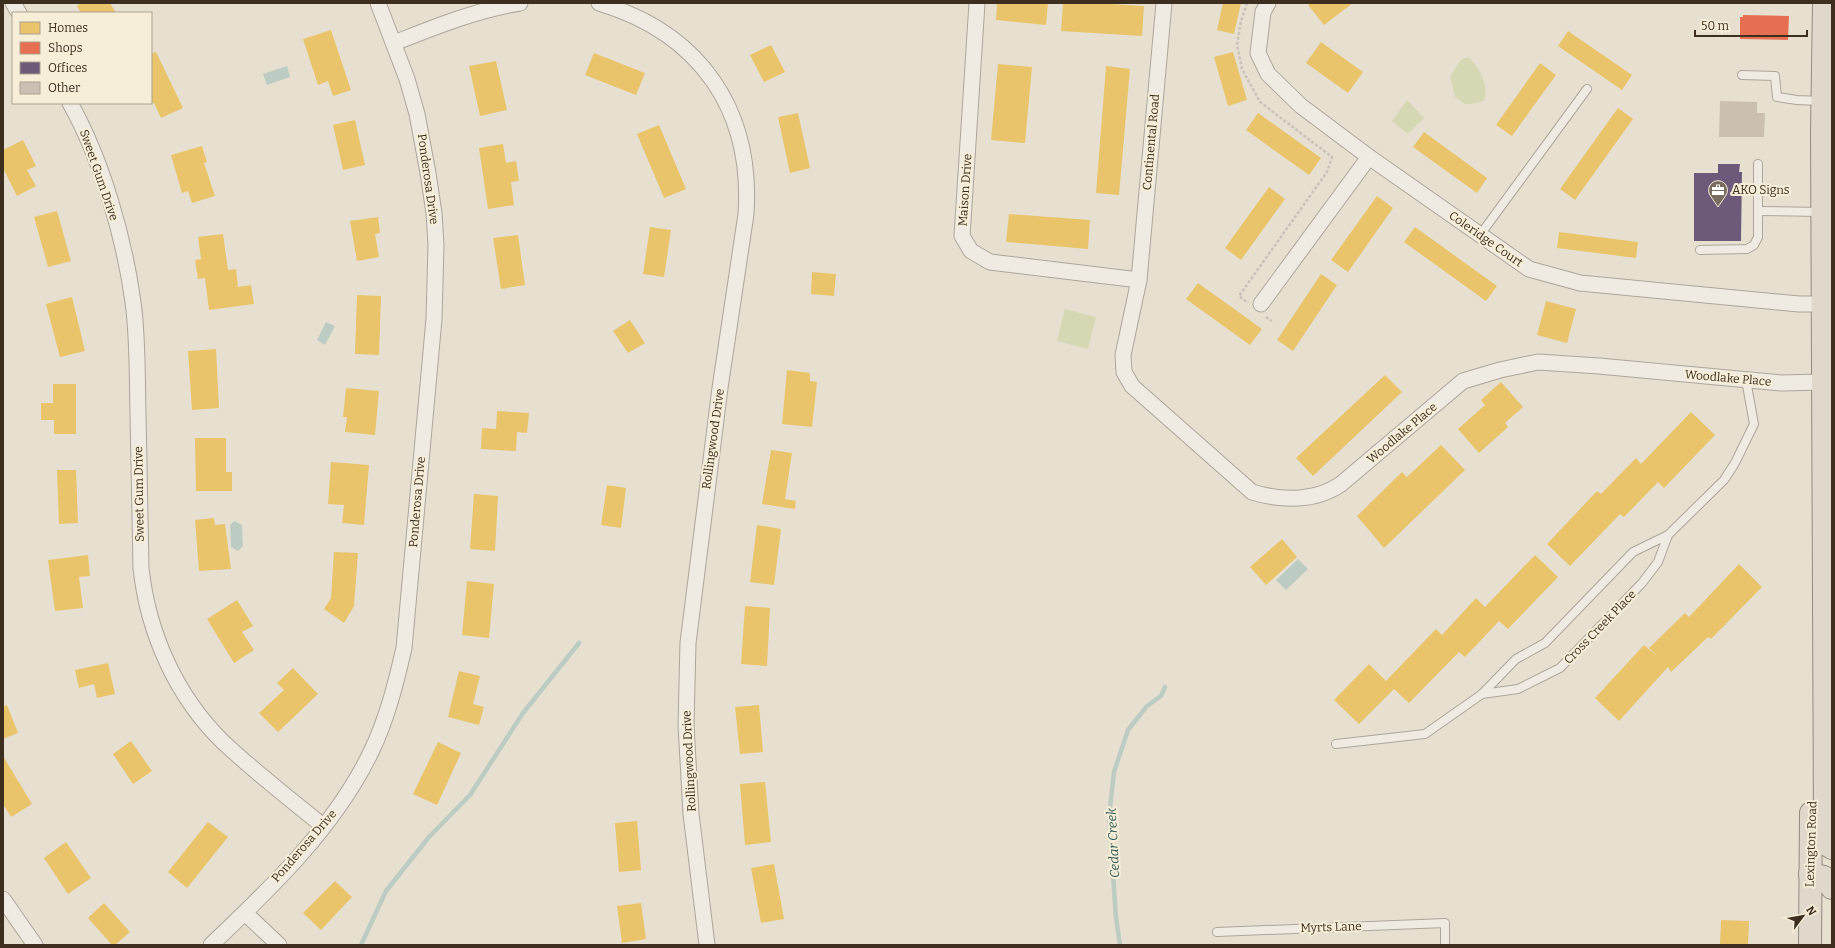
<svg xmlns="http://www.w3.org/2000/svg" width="1835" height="948" viewBox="0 0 1835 948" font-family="Bitter,serif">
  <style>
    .green { fill: #d6d7b3 }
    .water { fill: #bcccc2 }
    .homes { fill: #e9c46a }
    .shops { fill: #e76f51 }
    .offices { fill: #6d597a }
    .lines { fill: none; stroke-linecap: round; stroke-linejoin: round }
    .stream { stroke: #bcccc2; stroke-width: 4.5 }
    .building { fill: #cbbfb2 }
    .service-casing { stroke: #ada599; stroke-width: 10 }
    .minor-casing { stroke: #ada599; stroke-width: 17 }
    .trunk-casing { stroke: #928b80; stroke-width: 24 }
    .path { stroke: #c8c2b9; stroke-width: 2.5; stroke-dasharray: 3 2; stroke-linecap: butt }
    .service { stroke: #efebe3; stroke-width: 8 }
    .minor { stroke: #efebe3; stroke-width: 15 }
    .trunk { stroke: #e0d9cb; stroke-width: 22 }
    .labels { text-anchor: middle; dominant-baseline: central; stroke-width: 4; stroke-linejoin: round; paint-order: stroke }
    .street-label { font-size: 12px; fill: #3d2e20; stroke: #f7eed8 }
    .poi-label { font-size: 12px; fill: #3d2e20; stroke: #f7eed8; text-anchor: start }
    .water-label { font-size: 13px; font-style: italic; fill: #2f5d5a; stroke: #f7eed8 }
  </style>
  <rect width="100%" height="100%" fill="#e7e0d1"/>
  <!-- green -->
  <g class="green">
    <path d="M1464,58H1469C1479,66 1491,89 1483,101L1471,104H1465L1455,97L1450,77L1459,62Z"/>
    <polygon points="1407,100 1424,118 1408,134 1392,121"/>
    <polygon points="1065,309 1096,317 1088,349 1057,341"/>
  </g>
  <!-- water -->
  <g class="water">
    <polygon points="287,66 290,77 267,85 263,74"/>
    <polygon points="326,322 335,326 325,345 317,340"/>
    <polygon points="234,521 242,525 243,546 238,551 231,547 230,525"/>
    <polygon points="1298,559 1308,569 1286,590 1276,580"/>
  </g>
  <!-- homes -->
  <g class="homes">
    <polygon points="81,3 110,3 116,13 81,13 77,6"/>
    <polygon points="997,3 1048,3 1046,25 996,20"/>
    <polygon points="1063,3 1096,3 1144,6 1142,36 1061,31"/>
    <polygon points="1223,3 1241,3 1234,34 1217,30"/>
    <polygon points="1311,3 1353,3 1324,25 1308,5"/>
    <polygon points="331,30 351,90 333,96 328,81 318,85 303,39"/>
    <polygon points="1568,31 1632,75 1622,90 1558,46"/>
    <polygon points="1321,42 1363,72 1348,93 1306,63"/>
    <polygon points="771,45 785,72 764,82 750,55"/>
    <polygon points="156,52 183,108 161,118 154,103 151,104 151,54"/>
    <polygon points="1233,52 1247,100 1228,106 1214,57"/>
    <polygon points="594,53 645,73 636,95 585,75"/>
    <polygon points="496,61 507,110 480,116 469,66"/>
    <polygon points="1540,63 1556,75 1512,136 1496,125"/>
    <polygon points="998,64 1032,67 1025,143 991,140"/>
    <polygon points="1106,66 1130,69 1119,195 1096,193"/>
    <polygon points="1618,108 1633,119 1575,200 1560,189"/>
    <polygon points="798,113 810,168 790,173 778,117"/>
    <polygon points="1258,113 1321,158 1309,175 1246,130"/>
    <polygon points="355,120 365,165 343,170 333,125"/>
    <polygon points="659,125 686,189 664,198 637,134"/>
    <polygon points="1424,132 1487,178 1477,193 1413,147"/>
    <polygon points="23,140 36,166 27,170 36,186 17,196 3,168 3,150"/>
    <polygon points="503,144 506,163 516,161 519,181 511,182 514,205 488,209 479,148"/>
    <polygon points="202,146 207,162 204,163 215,196 192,203 188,191 182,193 171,155"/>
    <polygon points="1269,187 1285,199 1241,260 1225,248"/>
    <polygon points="1377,196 1393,208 1348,272 1331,260"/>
    <polygon points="57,211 71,261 48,267 34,217"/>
    <polygon points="1009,214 1090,220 1088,249 1006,242"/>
    <polygon points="378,217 380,233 375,234 379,257 357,261 350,221"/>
    <polygon points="650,227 671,230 664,277 643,274"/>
    <polygon points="1415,227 1497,286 1486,301 1404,242"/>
    <polygon points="1559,232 1638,242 1636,258 1557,248"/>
    <polygon points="223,234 228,270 236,269 238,287 251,285 254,304 209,310 205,278 198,279 195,260 201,259 198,237"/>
    <polygon points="518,235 525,285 501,289 493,238"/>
    <polygon points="812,272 836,274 834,296 811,294"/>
    <polygon points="1321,274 1337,285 1293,351 1277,340"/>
    <polygon points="1198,283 1262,329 1250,345 1186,299"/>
    <polygon points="357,295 381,296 379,355 355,354"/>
    <polygon points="72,297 85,351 60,357 46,304"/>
    <polygon points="1546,301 1576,309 1567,343 1537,335"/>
    <polygon points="630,320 645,343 628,353 613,331"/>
    <polygon points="216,349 219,408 192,410 188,351"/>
    <polygon points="787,370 810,373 810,381 817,382 812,427 782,424"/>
    <polygon points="1385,375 1402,392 1313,476 1296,458"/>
    <polygon points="1501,382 1523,407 1505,423 1508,427 1479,453 1458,429 1485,405 1481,400"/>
    <polygon points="53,384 76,384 76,434 54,434 54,420 41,420 41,403 53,403"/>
    <polygon points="346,388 379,391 375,435 345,432 347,417 343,417"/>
    <polygon points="497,411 529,413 527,433 517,432 516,451 481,449 482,428 496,429"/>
    <polygon points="1691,412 1715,435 1664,488 1658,482 1624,517 1620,514 1570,566 1547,544 1597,491 1601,494 1636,458 1641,464"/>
    <polygon points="195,438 226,438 226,472 232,472 232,491 196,491"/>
    <polygon points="1441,445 1465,470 1384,548 1357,516 1402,472 1407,477"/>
    <polygon points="771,450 792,453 785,499 796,501 795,509 762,504"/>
    <polygon points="331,462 369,465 364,525 342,523 344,505 328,504"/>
    <polygon points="57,470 76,470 78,523 59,524"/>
    <polygon points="607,485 626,488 621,528 601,525"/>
    <polygon points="474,494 498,496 495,551 470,549"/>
    <polygon points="214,518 215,525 225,524 231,569 199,571 195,520"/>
    <polygon points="757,525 781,529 774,585 750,582"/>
    <polygon points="1282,539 1297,557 1266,585 1250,567"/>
    <polygon points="334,552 358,553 354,606 344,623 324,609 331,598"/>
    <polygon points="88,555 90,576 79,577 83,608 55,611 48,560"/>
    <polygon points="1535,555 1558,577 1508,629 1499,621 1465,657 1459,652 1409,703 1394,689 1359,724 1334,700 1369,664 1386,681 1436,629 1442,635 1476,598 1485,607"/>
    <polygon points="1739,564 1762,587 1711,639 1708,637 1671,672 1668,667 1619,721 1595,698 1644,645 1658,657 1649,648 1685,613 1689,617"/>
    <polygon points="467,581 494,584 489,638 462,635"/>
    <polygon points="237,600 253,626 242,632 254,650 234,663 207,619"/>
    <polygon points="745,606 770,608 767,666 741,664"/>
    <polygon points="108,663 115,694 97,698 94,684 79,688 75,670"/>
    <polygon points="293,668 318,694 278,732 259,713 284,690 277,683"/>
    <polygon points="459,671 480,676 473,704 484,707 479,725 448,717"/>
    <polygon points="7,705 18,733 3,739 3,707"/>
    <polygon points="759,705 763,752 740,754 735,707"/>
    <polygon points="131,741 152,771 133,784 113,754"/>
    <polygon points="438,742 461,753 437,805 413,794"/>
    <polygon points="3,756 32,804 11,817 3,804"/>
    <polygon points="765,782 771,842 745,845 740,784"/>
    <polygon points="637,821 641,870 619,872 615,823"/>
    <polygon points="208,822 228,837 187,888 168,872"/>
    <polygon points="66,842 91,878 68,894 44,858"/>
    <polygon points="774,864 784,919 761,923 751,868"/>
    <polygon points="335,881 352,897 321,930 303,913"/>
    <polygon points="104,903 130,932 115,945 112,945 88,918"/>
    <polygon points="641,903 646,939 622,943 617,906"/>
    <polygon points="1721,920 1749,921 1748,945 1720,945"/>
  </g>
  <!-- shops -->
  <polygon class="shops" points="1743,15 1789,16 1788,40 1740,39 1740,17 1743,17"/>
  <!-- offices -->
  <polygon class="offices" points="1718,164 1740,164 1739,172 1742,172 1741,241 1694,241 1694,173 1718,173"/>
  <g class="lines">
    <!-- stream -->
    <g class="stream">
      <polyline points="361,945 386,891 429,837 470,795 523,713 579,643"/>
      <polyline points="1120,945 1116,918 1109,816 1114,772 1128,730 1147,706 1161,696 1165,687"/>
    </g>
  </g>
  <!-- building -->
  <polygon class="building" points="1720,101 1757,102 1757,113 1765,113 1764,137 1719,137"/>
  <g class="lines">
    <!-- service casing -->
    <g class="service-casing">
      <g id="service">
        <polyline points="1742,75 1775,76 1777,97 1797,100 1821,101"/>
        <polyline points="1758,211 1821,212"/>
        <polyline points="1480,235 1587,89"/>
        <polyline points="1700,250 1747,249 1754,245 1758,237 1758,164"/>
        <polyline points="1482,694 1518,689 1560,668 1642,583 1658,562 1668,535"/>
        <polyline points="1336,744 1425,734 1482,694 1516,659 1545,643 1633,552 1668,535 1724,480 1735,463 1754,424 1746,380"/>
        <polyline points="1217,932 1445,923 1445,945"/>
      </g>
    </g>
    <!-- minor casing -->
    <g class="minor-casing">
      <g id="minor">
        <polyline points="13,3 19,13"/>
        <path d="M599,3C700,33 753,110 746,214L720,388L688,643L686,725L691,814L707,945"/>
        <polyline points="977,3 962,236 971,251 990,262 1139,280"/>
        <path d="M1164,3L1139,280L1123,355L1124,372L1132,386L1252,492C1281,501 1315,502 1341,484L1463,381L1500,370L1538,362L1599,366L1781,383L1822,382"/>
        <polyline points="1268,3 1263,12 1258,53 1268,74 1301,106 1369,157 1529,269 1580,283 1799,304 1823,304"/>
        <path d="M394,43C435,27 476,10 520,3"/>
        <path d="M70,103C102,160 124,237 133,302C138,338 137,376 138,413C139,465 140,516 141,568C148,633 176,696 223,742C255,772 290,799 323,826"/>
        <polyline points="1261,304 1369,157"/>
        <polyline points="3,899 35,945"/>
        <polyline points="245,913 279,945"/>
        <path d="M211,945C271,888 335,827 371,752C387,719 396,683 404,648L434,319L436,245L434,213L428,173L417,114L407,79L378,3"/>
      </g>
    </g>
    <!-- trunk casing -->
    <g class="trunk-casing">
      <g id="trunk">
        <polyline points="1824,3 1822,132 1825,830 1826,844 1832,848"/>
        <polyline points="1810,874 1824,877 1832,888"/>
        <polyline points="1810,945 1811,813"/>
      </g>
    </g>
    <!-- path -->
    <g class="path">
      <polyline points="1247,3 1241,21 1237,45 1242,69 1260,102 1332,157 1327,172 1239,296 1248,303"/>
      <polyline points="1266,317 1272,321"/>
    </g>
    <!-- service -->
    <use href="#service" class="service"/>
    <!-- minor -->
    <use href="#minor" class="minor"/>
    <!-- trunk -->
    <use href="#trunk" class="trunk"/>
  </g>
  <!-- icons -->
  <defs>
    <g id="office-pin" transform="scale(1)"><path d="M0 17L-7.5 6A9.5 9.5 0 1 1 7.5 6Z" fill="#786c5e" stroke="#f7eed8"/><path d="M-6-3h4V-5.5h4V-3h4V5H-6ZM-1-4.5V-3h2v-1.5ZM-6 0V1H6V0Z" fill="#fff"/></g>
  </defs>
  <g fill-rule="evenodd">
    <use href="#office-pin" x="1718" y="190"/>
  </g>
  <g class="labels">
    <!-- street labels -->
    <g class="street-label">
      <text transform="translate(1151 142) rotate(-85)">Continental Road</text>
      <text transform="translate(99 175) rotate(71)">Sweet Gum Drive</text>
      <text transform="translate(428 179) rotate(82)">Ponderosa Drive</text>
      <text transform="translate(965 190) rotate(-86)">Maison Drive</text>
      <text transform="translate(1486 239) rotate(35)">Coleridge Court</text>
      <text transform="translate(1728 378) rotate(5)">Woodlake Place</text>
      <text transform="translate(1402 433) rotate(-40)">Woodlake Place</text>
      <text transform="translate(713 439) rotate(-82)">Rollingwood Drive</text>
      <text transform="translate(139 494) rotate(-91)">Sweet Gum Drive</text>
      <text transform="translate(417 502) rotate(-85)">Ponderosa Drive</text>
      <text transform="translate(1600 627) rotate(-46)">Cross Creek Place</text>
      <text transform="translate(689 761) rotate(-93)">Rollingwood Drive</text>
      <text transform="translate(1811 844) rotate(-88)">Lexington Road</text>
      <text transform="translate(304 846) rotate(-49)">Ponderosa Drive</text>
      <text transform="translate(1331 927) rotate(-2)">Myrts Lane</text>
    </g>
    <!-- poi labels -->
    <g class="poi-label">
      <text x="1732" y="190">AKO Signs</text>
    </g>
    <!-- water labels -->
    <g class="water-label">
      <text transform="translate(1113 843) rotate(-93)">Cedar Creek</text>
    </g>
  </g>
  <!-- border -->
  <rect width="1835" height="948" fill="none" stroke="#3d2e20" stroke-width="8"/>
  <!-- legend -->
  <rect x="12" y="12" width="140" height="92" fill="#f7eed8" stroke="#ada18e"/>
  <rect x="20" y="22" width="20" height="12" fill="#e9c46a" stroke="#ada18e"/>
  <text x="48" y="32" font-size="12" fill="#3d2e20">Homes</text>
  <rect x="20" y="42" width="20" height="12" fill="#e76f51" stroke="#ada18e"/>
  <text x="48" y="52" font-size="12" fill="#3d2e20">Shops</text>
  <rect x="20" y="62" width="20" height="12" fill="#6d597a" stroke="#ada18e"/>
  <text x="48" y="72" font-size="12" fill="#3d2e20">Offices</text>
  <rect x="20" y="82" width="20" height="12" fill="#cbbfb2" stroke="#ada18e"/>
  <text x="48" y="92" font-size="12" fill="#3d2e20">Other</text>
  <!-- north arrow -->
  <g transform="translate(1803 916) rotate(58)" stroke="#f7eed8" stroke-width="3" paint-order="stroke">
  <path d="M0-3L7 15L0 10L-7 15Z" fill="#3d2e20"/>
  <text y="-6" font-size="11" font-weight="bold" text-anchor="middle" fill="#3d2e20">N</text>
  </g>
  <!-- scale -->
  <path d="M1695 30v6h112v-6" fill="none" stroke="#3d2e20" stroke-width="2"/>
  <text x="1701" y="30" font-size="12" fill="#3d2e20" stroke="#f7eed8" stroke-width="3" paint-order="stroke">50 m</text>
</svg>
